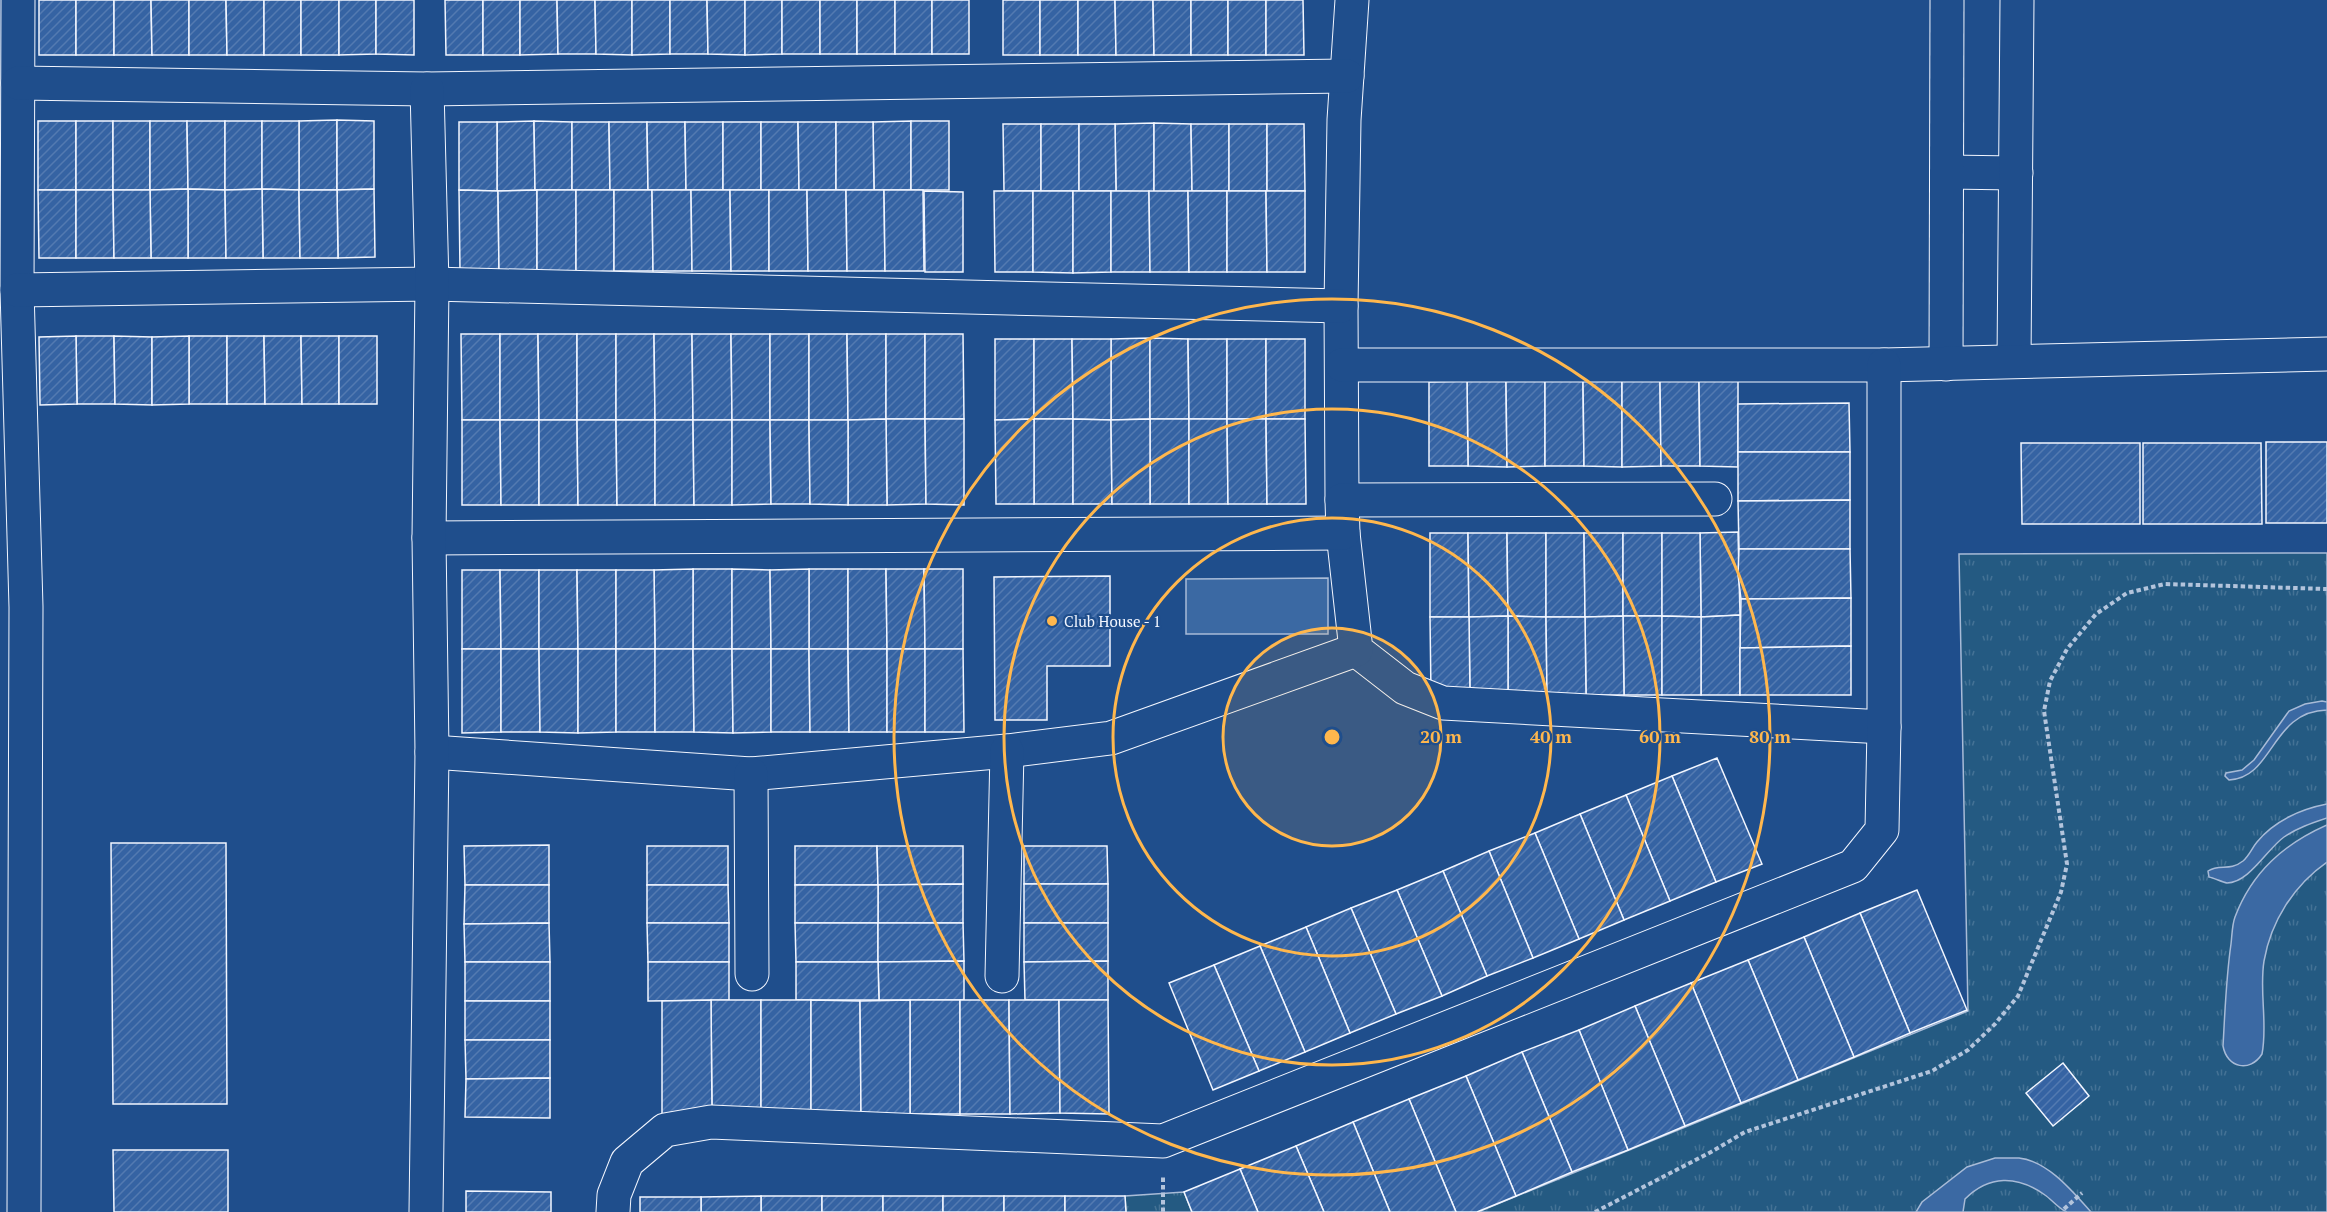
<svg xmlns="http://www.w3.org/2000/svg" width="2327" height="1212" viewBox="0 0 2327 1212" font-family="'PT Serif',serif">
  <style>
    .grass { fill: url(#grass-tufts); stroke: #a8bbd7; stroke-width: 1.5 }
    .water { fill: #3b69a3; stroke: #a8bbd7; stroke-width: 1.5 }
    .building { fill: url(#building-hatch); stroke: #f2f6ff; stroke-width: 1.5 }
    .lines { fill: none; stroke-linecap: round; stroke-linejoin: round }
    .street-casing { stroke: #f2f6ff; stroke-width: 35 }
    .path { stroke: #b3c4dc; stroke-width: 4; stroke-dasharray: 4.5 3; stroke-linecap: butt }
    .street { stroke: #1f4e8c; stroke-width: 33 }
    .ring { fill: none; stroke: #ffb74d; stroke-width: 3 }
    .poi-dot { fill: #ffb74d; stroke: #1f4e8c; stroke-width: 2 }
    .labels { text-anchor: middle; dominant-baseline: central; stroke-width: 4.5; stroke-linejoin: round; paint-order: stroke }
    .poi-label { font-size: 15px; fill: #f2f6ff; stroke: #1f4e8c; text-anchor: start }
    .centre { fill: #ffb74d; stroke: #1f4e8c; stroke-width: 3 }
    .ring-label { font-size: 18px; text-anchor: middle; font-weight: bold; fill: #ffb74d; stroke: #1f4e8c; stroke-width: 4.5; stroke-linejoin: round; paint-order: stroke }
  </style>
  <defs>
    <pattern id="grass-tufts" width="24" height="20" patternUnits="userSpaceOnUse" patternTransform="scale(1.5)"><rect width="24" height="20" fill="#245a82"/><path d="M3 7l-1-3M5 7V3M7 7l1-3M15 17l-1-3M17 17v-4M19 17l1-3" fill="none" stroke="#447295"/></pattern>
    <pattern id="building-hatch" width="6" height="6" patternUnits="userSpaceOnUse" patternTransform="scale(1.5)"><rect width="6" height="6" fill="#3563a3"/><path d="M-1 1l2-2M0 6l6-6M5 7l2-2" fill="none" stroke="#537ab1"/></pattern>
  </defs>
  <rect width="100%" height="100%" fill="#1f4e8c"/>
  <!-- grass -->
  <g class="grass">
    <polygon points="2327,553 2327,1212 1478,1212 1968,1011 1959,554"/>
    <polygon points="1184,1192 1192,1212 1126,1212 1125,1196"/>
  </g>
  <!-- water -->
  <g class="water">
    <polygon points="1328,578 1328,634 1186,634 1186,579"/>
    <path d="M2322,701L2327,702V710C2271,711 2274,778 2229,780L2225,776L2226,773L2242,770L2254,760L2289,711L2305,704Z"/>
    <path d="M2327,804V818C2312,823 2297,828 2284,837C2267,849 2249,883 2227,883C2222,882 2214,878 2209,877L2208,871C2220,863 2229,872 2243,861C2249,856 2252,848 2257,842C2274,821 2301,809 2327,804Z"/>
    <path d="M2327,825V862C2294,885 2271,921 2264,961C2259,992 2268,1024 2262,1054C2250,1073 2227,1068 2223,1046C2225,1012 2226,978 2231,944C2232,936 2232,925 2235,917C2252,872 2284,844 2327,825Z"/>
    <path d="M1995,1158C2003,1158 2011,1158 2019,1158C2048,1161 2073,1192 2091,1212C2084,1212 2073,1212 2067,1212C2060,1210 2051,1199 2045,1195C2017,1175 1989,1175 1965,1199L1963,1212H1916L1922,1202L1967,1167Z"/>
  </g>
  <!-- building -->
  <g class="building">
    <rect x="39" y="0" width="37" height="55"/>
    <rect x="76" y="0" width="38" height="55"/>
    <polygon points="114,0 151,0 152,55 114,55"/>
    <polygon points="151,0 189,0 189,55 152,55"/>
    <polygon points="189,0 226,0 227,55 189,55"/>
    <polygon points="226,0 264,0 264,55 227,55"/>
    <rect x="264" y="0" width="37" height="55"/>
    <rect x="301" y="0" width="38" height="55"/>
    <polygon points="339,0 376,0 376,54 339,55"/>
    <polygon points="376,0 414,0 414,55 376,54"/>
    <polygon points="445,0 483,0 483,55 446,55"/>
    <rect x="483" y="0" width="37" height="55"/>
    <polygon points="520,0 557,0 558,54 520,55"/>
    <polygon points="557,0 595,0 596,54 558,54"/>
    <polygon points="595,0 632,0 632,55 596,54"/>
    <polygon points="632,0 670,0 670,54 632,55"/>
    <polygon points="670,0 707,0 708,54 670,54"/>
    <polygon points="707,0 745,0 745,55 708,54"/>
    <polygon points="745,0 782,0 782,54 745,55"/>
    <rect x="782" y="0" width="38" height="54"/>
    <rect x="820" y="0" width="37" height="54"/>
    <rect x="857" y="0" width="38" height="54"/>
    <rect x="895" y="0" width="37" height="54"/>
    <rect x="932" y="0" width="37" height="54"/>
    <rect x="1003" y="0" width="37" height="55"/>
    <rect x="1040" y="0" width="38" height="55"/>
    <polygon points="1078,0 1115,0 1116,55 1078,55"/>
    <polygon points="1115,0 1153,0 1154,55 1116,55"/>
    <polygon points="1153,0 1191,0 1191,55 1154,55"/>
    <rect x="1191" y="0" width="37" height="55"/>
    <rect x="1228" y="0" width="38" height="55"/>
    <polygon points="1266,0 1303,0 1304,55 1266,55"/>
    <polygon points="337,120 337,190 299,190 299,121"/>
    <polygon points="337,120 374,121 374,189 337,190"/>
    <rect x="38" y="121" width="38" height="69"/>
    <rect x="76" y="121" width="37" height="69"/>
    <rect x="113" y="121" width="37" height="69"/>
    <polygon points="150,121 187,121 188,189 150,190"/>
    <polygon points="187,121 225,121 225,190 188,189"/>
    <polygon points="225,121 262,121 262,189 225,190"/>
    <polygon points="262,121 299,121 299,190 262,189"/>
    <polygon points="534,121 535,190 497,191 497,122"/>
    <polygon points="534,121 572,122 572,190 535,190"/>
    <polygon points="911,121 911,190 874,190 873,122"/>
    <rect x="911" y="121" width="38" height="69"/>
    <polygon points="459,122 497,122 497,191 459,190"/>
    <polygon points="572,122 609,122 610,190 572,190"/>
    <polygon points="609,122 647,122 648,190 610,190"/>
    <polygon points="647,122 685,122 686,190 648,190"/>
    <polygon points="685,122 723,122 723,190 686,190"/>
    <rect x="723" y="122" width="38" height="68"/>
    <polygon points="761,122 798,122 799,190 761,190"/>
    <polygon points="798,122 836,122 836,190 799,190"/>
    <polygon points="836,122 873,122 874,190 836,190"/>
    <polygon points="1154,123 1154,192 1116,191 1115,124"/>
    <polygon points="1154,123 1191,124 1192,191 1154,192"/>
    <polygon points="1003,124 1041,124 1041,191 1004,191"/>
    <rect x="1041" y="124" width="38" height="67"/>
    <polygon points="1079,124 1115,124 1116,191 1079,191"/>
    <polygon points="1191,124 1229,124 1229,191 1192,191"/>
    <rect x="1229" y="124" width="38" height="67"/>
    <polygon points="1267,124 1304,124 1305,191 1267,191"/>
    <polygon points="188,189 225,190 226,258 188,258"/>
    <polygon points="188,189 188,258 151,258 150,190"/>
    <polygon points="262,189 299,190 300,258 263,258"/>
    <polygon points="262,189 263,258 226,258 225,190"/>
    <polygon points="374,189 375,257 338,258 337,190"/>
    <polygon points="38,190 76,190 76,258 39,258"/>
    <polygon points="76,190 113,190 114,258 76,258"/>
    <polygon points="113,190 150,190 151,258 114,258"/>
    <polygon points="299,190 337,190 338,258 300,258"/>
    <polygon points="459,190 498,191 499,271 460,271"/>
    <polygon points="537,190 537,272 499,271 498,191"/>
    <rect x="537" y="190" width="39" height="82"/>
    <polygon points="576,190 614,190 614,271 576,272"/>
    <polygon points="614,190 652,190 653,271 614,271"/>
    <polygon points="652,190 691,190 692,271 653,271"/>
    <polygon points="691,190 730,190 731,271 692,271"/>
    <polygon points="730,190 769,190 769,271 731,271"/>
    <polygon points="769,190 807,190 808,271 769,271"/>
    <polygon points="807,190 846,190 847,271 808,271"/>
    <polygon points="846,190 884,190 885,271 847,271"/>
    <polygon points="884,190 923,190 924,271 885,271"/>
    <polygon points="924,191 963,192 963,272 925,272"/>
    <polygon points="994,191 1033,191 1033,272 995,272"/>
    <polygon points="1033,191 1073,191 1073,273 1033,272"/>
    <polygon points="1073,191 1111,191 1111,272 1073,273"/>
    <polygon points="1111,191 1149,191 1150,272 1111,272"/>
    <polygon points="1149,191 1188,191 1189,272 1150,272"/>
    <polygon points="1188,191 1227,191 1227,272 1189,272"/>
    <polygon points="1227,191 1266,191 1267,272 1227,272"/>
    <polygon points="1266,191 1305,191 1305,272 1267,272"/>
    <polygon points="461,334 500,334 500,420 462,420"/>
    <polygon points="500,334 538,334 539,420 500,420"/>
    <polygon points="538,334 577,334 577,420 539,420"/>
    <rect x="577" y="334" width="39" height="86"/>
    <polygon points="616,334 654,334 655,420 616,420"/>
    <polygon points="654,334 692,334 693,420 655,420"/>
    <polygon points="692,334 731,334 732,420 693,420"/>
    <polygon points="731,334 770,334 770,420 732,420"/>
    <rect x="770" y="334" width="39" height="86"/>
    <polygon points="809,334 847,334 848,420 809,420"/>
    <polygon points="847,334 886,334 886,419 848,420"/>
    <rect x="886" y="334" width="39" height="85"/>
    <polygon points="925,334 963,334 964,419 925,419"/>
    <polygon points="76,336 114,336 115,404 77,404"/>
    <polygon points="76,336 77,404 40,405 39,337"/>
    <polygon points="114,336 152,337 152,405 115,404"/>
    <rect x="189" y="336" width="38" height="68"/>
    <polygon points="189,336 189,404 152,405 152,337"/>
    <polygon points="227,336 264,336 265,404 227,404"/>
    <polygon points="264,336 301,336 302,404 265,404"/>
    <polygon points="301,336 339,336 339,404 302,404"/>
    <rect x="339" y="336" width="38" height="68"/>
    <polygon points="1150,338 1150,419 1111,420 1111,339"/>
    <polygon points="1150,338 1188,339 1189,419 1150,419"/>
    <polygon points="995,339 1034,339 1034,419 995,420"/>
    <polygon points="1034,339 1072,339 1073,419 1034,419"/>
    <polygon points="1072,339 1111,339 1111,420 1073,419"/>
    <polygon points="1188,339 1227,339 1227,419 1189,419"/>
    <rect x="1227" y="339" width="39" height="80"/>
    <rect x="1266" y="339" width="39" height="80"/>
    <polygon points="1467,381 1506,381 1507,467 1468,466"/>
    <polygon points="1467,381 1468,466 1429,466 1429,382"/>
    <polygon points="1506,381 1545,381 1545,466 1507,467"/>
    <polygon points="1545,381 1583,381 1584,466 1545,466"/>
    <polygon points="1583,381 1622,381 1622,467 1584,466"/>
    <polygon points="1622,381 1660,381 1661,466 1622,467"/>
    <polygon points="1660,381 1699,381 1700,466 1661,466"/>
    <polygon points="1699,381 1738,381 1738,467 1700,466"/>
    <polygon points="1849,403 1850,452 1738,452 1738,404"/>
    <polygon points="886,419 925,419 926,504 887,505"/>
    <polygon points="886,419 887,505 848,505 848,420"/>
    <polygon points="925,419 964,419 964,505 926,504"/>
    <rect x="1034" y="419" width="39" height="85"/>
    <polygon points="1034,419 1034,504 996,504 995,420"/>
    <polygon points="1073,419 1111,420 1112,504 1073,504"/>
    <rect x="1150" y="419" width="39" height="85"/>
    <polygon points="1150,419 1150,504 1112,504 1111,420"/>
    <polygon points="1189,419 1227,419 1228,504 1189,504"/>
    <polygon points="1227,419 1266,419 1267,504 1228,504"/>
    <polygon points="1266,419 1305,419 1306,504 1267,504"/>
    <polygon points="462,420 500,420 501,505 462,505"/>
    <polygon points="500,420 539,420 539,505 501,505"/>
    <polygon points="539,420 577,420 578,505 539,505"/>
    <polygon points="577,420 616,420 617,505 578,505"/>
    <polygon points="616,420 655,420 655,505 617,505"/>
    <polygon points="655,420 693,420 694,505 655,505"/>
    <polygon points="693,420 732,420 732,505 694,505"/>
    <polygon points="732,420 770,420 771,504 732,505"/>
    <polygon points="770,420 809,420 810,504 771,504"/>
    <polygon points="809,420 848,420 848,505 810,504"/>
    <rect x="2266" y="442" width="61" height="81"/>
    <polygon points="2021,443 2140,443 2140,524 2022,524"/>
    <polygon points="2143,443 2261,443 2262,524 2143,524"/>
    <polygon points="1738,452 1850,452 1850,500 1738,501"/>
    <polygon points="1850,500 1850,549 1739,549 1738,501"/>
    <polygon points="1738,532 1740,615 1701,617 1700,533"/>
    <polygon points="1430,533 1468,533 1469,617 1430,617"/>
    <polygon points="1468,533 1507,533 1508,616 1469,617"/>
    <polygon points="1507,533 1546,533 1546,617 1508,616"/>
    <polygon points="1546,533 1584,533 1585,617 1546,617"/>
    <polygon points="1584,533 1623,533 1623,616 1585,617"/>
    <rect x="1623" y="533" width="39" height="83"/>
    <polygon points="1662,533 1700,533 1701,617 1662,616"/>
    <polygon points="1739,549 1850,549 1851,598 1741,599 1738,575"/>
    <rect x="693" y="569" width="39" height="80"/>
    <polygon points="693,569 693,649 655,649 654,570"/>
    <polygon points="732,569 770,570 771,649 732,649"/>
    <rect x="809" y="569" width="39" height="80"/>
    <polygon points="809,569 809,649 771,649 770,570"/>
    <polygon points="848,569 886,569 887,649 848,649"/>
    <polygon points="886,569 924,569 925,649 887,649"/>
    <polygon points="924,569 963,569 963,649 925,649"/>
    <polygon points="462,570 500,570 501,649 462,649"/>
    <polygon points="500,570 539,570 539,649 501,649"/>
    <polygon points="539,570 577,570 578,649 539,649"/>
    <polygon points="577,570 616,570 616,649 578,649"/>
    <polygon points="616,570 654,570 655,649 616,649"/>
    <polygon points="1110,576 1110,666 1047,666 1047,720 995,720 994,577"/>
    <polygon points="1851,598 1851,646 1740,648 1741,599"/>
    <polygon points="1740,615 1740,695 1701,695 1701,617"/>
    <polygon points="1508,616 1546,617 1547,695 1508,695"/>
    <polygon points="1508,616 1508,695 1470,696 1469,617"/>
    <polygon points="1623,616 1662,616 1662,695 1624,695"/>
    <polygon points="1623,616 1624,695 1586,695 1585,617"/>
    <polygon points="1662,616 1701,617 1701,695 1662,695"/>
    <polygon points="1430,617 1469,617 1470,696 1431,695"/>
    <polygon points="1546,617 1585,617 1586,695 1547,695"/>
    <polygon points="1851,646 1851,695 1740,695 1740,648"/>
    <polygon points="462,649 501,649 501,732 462,733"/>
    <polygon points="501,649 539,649 540,732 501,732"/>
    <polygon points="539,649 578,649 578,733 540,732"/>
    <polygon points="578,649 616,649 616,732 578,733"/>
    <rect x="616" y="649" width="39" height="83"/>
    <polygon points="655,649 693,649 694,732 655,732"/>
    <polygon points="693,649 732,649 733,733 694,732"/>
    <polygon points="732,649 771,649 771,732 733,733"/>
    <polygon points="771,649 809,649 810,732 771,732"/>
    <polygon points="809,649 848,649 849,732 810,732"/>
    <polygon points="848,649 887,649 887,732 849,732"/>
    <rect x="887" y="649" width="38" height="83"/>
    <polygon points="925,649 963,649 964,732 925,732"/>
    <polygon points="1717,758 1762,864 1716,882 1672,776"/>
    <polygon points="1672,776 1716,882 1670,901 1626,795"/>
    <polygon points="1626,795 1670,901 1624,920 1580,814"/>
    <polygon points="1580,814 1624,920 1579,939 1535,833"/>
    <polygon points="1535,833 1579,939 1533,958 1489,851"/>
    <polygon points="111,843 226,843 227,1104 113,1104"/>
    <polygon points="549,845 549,885 465,885 464,846"/>
    <rect x="647" y="846" width="81" height="39"/>
    <polygon points="795,846 877,846 878,885 795,885"/>
    <polygon points="877,846 963,846 963,884 878,885"/>
    <polygon points="1024,846 1107,846 1108,884 1024,884"/>
    <polygon points="1489,851 1533,958 1487,976 1443,871"/>
    <polygon points="1443,871 1487,976 1442,996 1397,890"/>
    <polygon points="963,884 963,923 878,923 878,885"/>
    <rect x="1024" y="884" width="84" height="39"/>
    <polygon points="465,885 549,885 549,923 464,924"/>
    <polygon points="647,885 728,885 729,923 647,923"/>
    <rect x="795" y="885" width="83" height="38"/>
    <polygon points="1397,890 1442,996 1396,1014 1351,908"/>
    <polygon points="1917,890 1967,1010 1910,1033 1860,913"/>
    <polygon points="1351,908 1396,1014 1350,1033 1306,927"/>
    <polygon points="1860,913 1910,1033 1854,1057 1804,937"/>
    <polygon points="549,923 550,962 465,962 464,924"/>
    <polygon points="647,923 729,923 729,962 648,962"/>
    <polygon points="795,923 878,923 878,962 796,962"/>
    <polygon points="878,923 963,923 964,961 878,962"/>
    <polygon points="1024,923 1108,923 1108,961 1024,962"/>
    <polygon points="1306,927 1350,1033 1305,1052 1260,946"/>
    <polygon points="1804,937 1854,1057 1798,1080 1748,960"/>
    <polygon points="1260,946 1305,1052 1259,1071 1214,965"/>
    <polygon points="1748,960 1798,1080 1741,1103 1691,983"/>
    <polygon points="964,961 964,1000 879,1000 878,962"/>
    <polygon points="1108,961 1108,1000 1025,1000 1024,962"/>
    <rect x="465" y="962" width="85" height="39"/>
    <polygon points="648,962 729,962 729,1000 648,1001"/>
    <polygon points="796,962 878,962 879,1000 796,1000"/>
    <polygon points="1214,965 1259,1071 1213,1090 1169,983"/>
    <polygon points="1691,983 1741,1103 1685,1126 1635,1006"/>
    <polygon points="711,1000 761,1000 761,1114 712,1114"/>
    <polygon points="711,1000 712,1114 662,1114 662,1001"/>
    <rect x="761" y="1000" width="50" height="114"/>
    <polygon points="811,1000 860,1001 861,1114 811,1114"/>
    <rect x="910" y="1000" width="50" height="114"/>
    <polygon points="910,1000 910,1114 861,1114 860,1001"/>
    <polygon points="960,1000 1009,1000 1010,1114 960,1114"/>
    <polygon points="1009,1000 1059,1000 1060,1113 1010,1114"/>
    <polygon points="1059,1000 1108,1000 1109,1114 1060,1113"/>
    <rect x="465" y="1001" width="85" height="39"/>
    <polygon points="1635,1006 1685,1126 1628,1150 1579,1030"/>
    <polygon points="1579,1030 1628,1150 1572,1172 1522,1052"/>
    <polygon points="465,1040 550,1040 550,1078 466,1079"/>
    <polygon points="1522,1052 1572,1172 1516,1196 1466,1076"/>
    <polygon points="2063,1063 2089,1096 2053,1126 2026,1093"/>
    <polygon points="1466,1076 1516,1196 1477,1212 1456,1212 1409,1099"/>
    <polygon points="550,1078 550,1118 465,1117 466,1079"/>
    <polygon points="1409,1099 1456,1212 1390,1212 1353,1122"/>
    <polygon points="1353,1122 1390,1212 1324,1212 1296,1146"/>
    <polygon points="1296,1146 1324,1212 1258,1212 1240,1169"/>
    <polygon points="113,1150 228,1150 228,1212 114,1212"/>
    <polygon points="1240,1169 1258,1212 1192,1212 1184,1192"/>
    <polygon points="466,1191 551,1192 551,1212 466,1212"/>
    <rect x="761" y="1196" width="61" height="16"/>
    <polygon points="761,1196 761,1212 701,1212 701,1197"/>
    <rect x="822" y="1196" width="61" height="16"/>
    <rect x="883" y="1196" width="60" height="16"/>
    <rect x="943" y="1196" width="61" height="16"/>
    <rect x="1004" y="1196" width="61" height="16"/>
    <polygon points="1065,1196 1125,1196 1126,1212 1065,1212"/>
    <rect x="640" y="1197" width="61" height="15"/>
  </g>
  <g class="lines">
    <!-- street casing -->
    <g class="street-casing">
      <g id="street">
        <polyline points="18,0 17,290 26,607 24,1212"/>
        <polyline points="1352,0 1344,120 1341,306 1342,500 1343,533 1356,650 1405,688 1443,703 1884,727"/>
        <polyline points="18,83 427,89 1347,76"/>
        <polyline points="1947,172 2016,173"/>
        <polyline points="17,290 432,284 1341,306"/>
        <polyline points="2014,361 2017,0"/>
        <polyline points="1946,364 1947,0"/>
        <polyline points="1342,365 1884,365 2327,354"/>
        <polyline points="1342,500 1715,499"/>
        <polyline points="429,538 1343,533"/>
        <polyline points="432,752 751,774 1007,751 1111,738 1356,650"/>
        <polyline points="751,774 752,974"/>
        <polyline points="1002,976 1007,751"/>
        <polyline points="426,1212 432,752 429,538 432,284 427,89"/>
        <polyline points="613,1212 614,1195 627,1162 665,1130 711,1122 1163,1141 1853,866 1882,830 1884,727 1884,365"/>
      </g>
    </g>
    <!-- path -->
    <g class="path">
      <polyline points="2064,1209 2082,1193"/>
      <polyline points="1163,1212 1163,1175"/>
      <polyline points="1595,1212 1711,1152 1745,1132 1932,1071 1968,1050 1995,1024 2018,996 2061,892 2067,864 2044,711 2050,681 2067,649 2096,614 2127,593 2165,584 2327,589"/>
    </g>
    <!-- street -->
    <use href="#street" class="street"/>
  </g>
  <!-- distance rings -->
  <circle cx="1332" cy="737" r="109" fill="#ffb74d" fill-opacity=".12"/>
  <g class="ring">
    <circle cx="1332" cy="737" r="109"/>
    <circle cx="1332" cy="737" r="219"/>
    <circle cx="1332" cy="737" r="328"/>
    <circle cx="1332" cy="737" r="438"/>
  </g>
  <!-- markers -->
  <circle class="poi-dot" cx="1052" cy="621" r="6"/>
  <g class="labels">
    <!-- poi labels -->
    <g class="poi-label">
      <text x="1064" y="621">Club House - 1</text>
    </g>
  </g>
  <circle cx="1332" cy="737" r="9" class="centre"/>
  <g class="ring-label">
    <text x="1441" y="743">20 m</text>
    <text x="1551" y="743">40 m</text>
    <text x="1660" y="743">60 m</text>
    <text x="1770" y="743">80 m</text>
  </g>
</svg>
